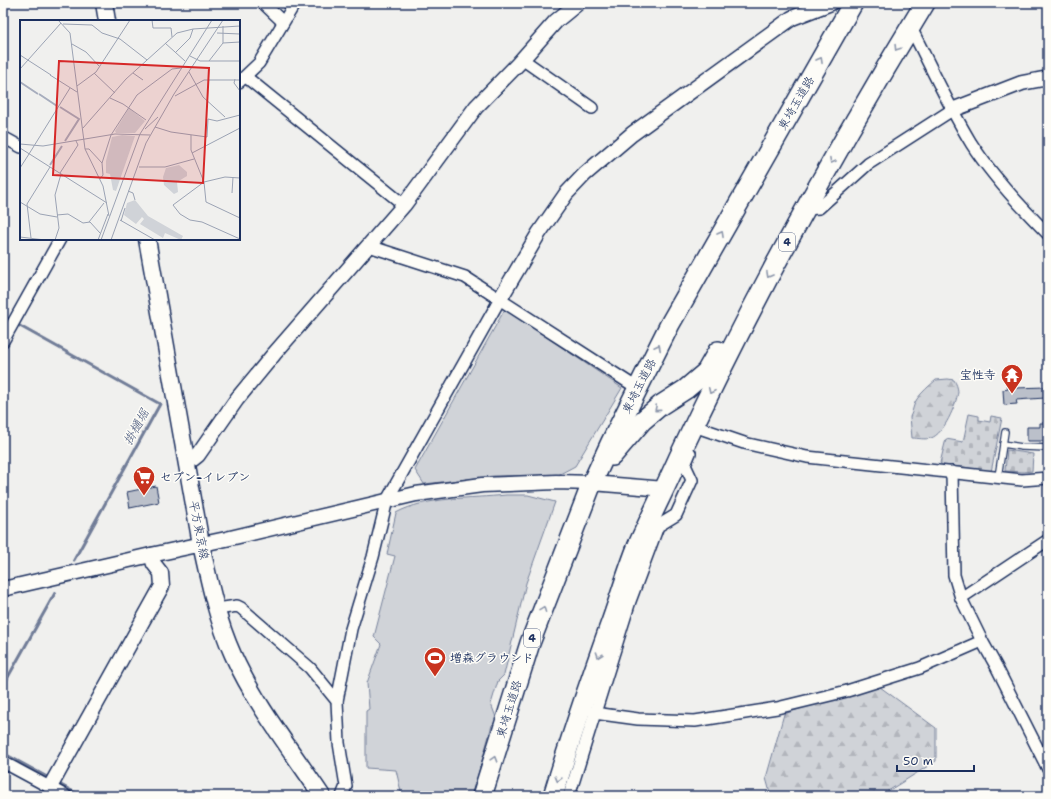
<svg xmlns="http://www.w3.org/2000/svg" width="1051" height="799" viewBox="0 0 1051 799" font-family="'Shantell Sans','Klee One',sans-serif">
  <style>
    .green { fill: #d0d3d8; stroke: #76819b }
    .forest { fill: url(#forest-firs); stroke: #76819b }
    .cemetery { fill: url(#cemetery-stones); stroke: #76819b }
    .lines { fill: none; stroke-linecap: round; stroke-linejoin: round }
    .stream { stroke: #6f7b97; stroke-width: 3 }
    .building { fill: #bbc0ca; stroke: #1b2f5e }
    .service-casing { stroke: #1b2f5e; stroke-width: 8 }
    .minor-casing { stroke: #1b2f5e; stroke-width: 14 }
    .tertiary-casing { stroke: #1b2f5e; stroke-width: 17 }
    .secondary-casing { stroke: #1b2f5e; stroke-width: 19 }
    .trunk-casing { stroke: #1b2f5e; stroke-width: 22 }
    .service { stroke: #fdfcf7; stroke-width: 5.5 }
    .minor { stroke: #fdfcf7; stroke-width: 11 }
    .tertiary { stroke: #fdfcf7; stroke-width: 14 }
    .secondary { stroke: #fdfcf7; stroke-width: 16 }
    .trunk { stroke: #fdfcf7; stroke-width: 19 }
    .oneway { stroke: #8c96aa }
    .labels { text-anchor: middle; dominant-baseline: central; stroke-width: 3; stroke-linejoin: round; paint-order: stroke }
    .shield { fill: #fdfcf7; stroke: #5f6c8c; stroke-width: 1 }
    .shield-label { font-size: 11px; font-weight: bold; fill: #1b2f5e }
    .street-label { font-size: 12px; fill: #1b2f5e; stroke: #fdfcf7 }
    .poi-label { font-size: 12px; font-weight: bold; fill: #1b2f5e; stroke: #fdfcf7; text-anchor: start }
    .water-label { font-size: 13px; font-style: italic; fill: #4c5b7f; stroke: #fdfcf7 }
    .inset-river { fill: none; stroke: #a7adbd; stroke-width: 2 }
    .inset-road { fill: none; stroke: #9ba3b4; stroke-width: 1 }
    .view { fill: #d62828; fill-opacity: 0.15; stroke: #d62828; stroke-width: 2 }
    .inset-edge { fill: none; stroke: #1b2f5e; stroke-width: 2 }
  </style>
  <defs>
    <pattern id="forest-firs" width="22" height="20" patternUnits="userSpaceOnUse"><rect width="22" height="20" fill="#d0d3d8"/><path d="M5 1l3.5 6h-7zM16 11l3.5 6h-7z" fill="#b2b5bc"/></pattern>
    <pattern id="cemetery-stones" width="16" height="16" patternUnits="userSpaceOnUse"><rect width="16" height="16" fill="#d0d3d8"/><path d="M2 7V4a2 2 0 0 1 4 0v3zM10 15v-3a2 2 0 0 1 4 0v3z" fill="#b2b5bc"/></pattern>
  </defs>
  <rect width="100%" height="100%" fill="#f0f0ee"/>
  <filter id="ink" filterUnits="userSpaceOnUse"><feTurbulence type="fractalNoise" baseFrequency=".025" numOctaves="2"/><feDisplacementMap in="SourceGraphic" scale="8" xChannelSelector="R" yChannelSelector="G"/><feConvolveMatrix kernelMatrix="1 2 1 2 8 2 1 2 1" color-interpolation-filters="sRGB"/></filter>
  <g filter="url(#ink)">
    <!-- green -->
    <g class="green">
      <polygon points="505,309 622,388 575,466 558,475 494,476 424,484 415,470"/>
      <path d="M506,495H528L555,502L526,583L504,675L498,681L491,704L497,720L492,725L472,796H402L396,770L366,768V711L369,709L367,683L381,644L374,637L395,556L387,554L396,513C427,496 471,499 506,495Z"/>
    </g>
    <!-- forest -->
    <g class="forest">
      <path d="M948,379L954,380C956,383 958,388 958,392C956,405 944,434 931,438C925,440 918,438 912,438L910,417C913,412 913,404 917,399C922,392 929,386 936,380Z"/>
      <polygon points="876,684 936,728 936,761 880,796 771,796 766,778 784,714"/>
    </g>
    <!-- cemetery -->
    <g class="cemetery">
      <polygon points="969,414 979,416 979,420 990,422 991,416 1002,418 991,472 963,467 944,466 940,463 946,439 963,442"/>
      <polygon points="1007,450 1033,454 1032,471 1023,472 1005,471"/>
    </g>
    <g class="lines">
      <!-- stream -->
      <g class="stream">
        <polyline points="3,316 11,321"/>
        <polyline points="18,325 160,404 74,560"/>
        <polyline points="3,686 55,593"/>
        <polyline points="3,753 49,778"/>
        <polyline points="61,785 81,796"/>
      </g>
    </g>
    <!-- building -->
    <g class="building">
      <polygon points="1016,384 1016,388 1045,387 1045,398 1016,400 1017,404 1004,405 1003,390 1008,389 1007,385"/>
      <polygon points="1040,423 1048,423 1048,441 1027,441 1027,427 1040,427"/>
      <polygon points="156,486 159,502 130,508 127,492"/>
    </g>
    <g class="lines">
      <!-- service casing -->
      <g class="service-casing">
        <g id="service">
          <polyline points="1003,444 1022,447 1048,448"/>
          <polyline points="998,477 1005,432"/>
        </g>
      </g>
      <!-- minor casing -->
      <g class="minor-casing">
        <g id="minor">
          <polyline points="263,3 283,22"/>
          <path d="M910,26C930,65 948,105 971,143C992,176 1020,206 1048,234"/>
          <polyline points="522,59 592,108"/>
          <polyline points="246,77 404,205"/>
          <polyline points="239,82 259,63 295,3"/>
          <polyline points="3,137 21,147"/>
          <polyline points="805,209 819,208 868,164 952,110"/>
          <polyline points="369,246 465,277 631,384"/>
          <polyline points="3,341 60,239"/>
          <polyline points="694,426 744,443 807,457 1022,480 1048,478"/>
          <polyline points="952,472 954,575 961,598 982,641 996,666 1048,769"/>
          <polyline points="961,598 1048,540"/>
          <polyline points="217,609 237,606 241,608 310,668 337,701 339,743 346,786 342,796"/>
          <polyline points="337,701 351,629 373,557 387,500 500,299"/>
          <polyline points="594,713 638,719 695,721 777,708 847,691 920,668 982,641"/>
          <polyline points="3,762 66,796"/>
          <polyline points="569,796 630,601 658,526 676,515 692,480 685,465 690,453"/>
        </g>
      </g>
      <!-- tertiary casing -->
      <g class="tertiary-casing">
        <g id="tertiary">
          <polyline points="952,110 1022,83 1048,78"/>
          <polyline points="500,299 539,233 566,194 585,174 632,134 792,18 831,3"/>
          <polyline points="186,460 193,459 198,455 237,399 274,354 404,205 476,107 518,64 556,21 578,3"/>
          <polyline points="3,589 151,555 226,539 416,494 482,485 556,482 592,483 665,489"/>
          <polyline points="50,787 162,586 161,573 154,564 151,555"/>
        </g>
      </g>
      <!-- secondary casing -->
      <g class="secondary-casing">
        <g id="secondary">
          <polyline points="104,3 107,21"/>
          <path d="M147,239L201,544C209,581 217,620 233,655C255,704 292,751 322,796"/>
        </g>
      </g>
      <!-- trunk casing -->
      <g class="trunk-casing">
        <g id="trunk">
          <polyline points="612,456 642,421 661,405 686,389 706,372 718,351"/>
          <polyline points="482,796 530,643 592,483 611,442 670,324 853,3"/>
          <path d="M553,796C570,740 589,684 609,628C619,601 627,572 638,545C651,516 666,486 679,457C752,301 835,150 925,3"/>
        </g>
      </g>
      <!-- service -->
      <use href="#service" class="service"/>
      <!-- minor -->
      <use href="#minor" class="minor"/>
      <!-- tertiary -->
      <use href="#tertiary" class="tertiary"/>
      <!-- secondary -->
      <use href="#secondary" class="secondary"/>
      <!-- trunk -->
      <use href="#trunk" class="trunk"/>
    </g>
    <!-- one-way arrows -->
    <defs><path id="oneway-chevron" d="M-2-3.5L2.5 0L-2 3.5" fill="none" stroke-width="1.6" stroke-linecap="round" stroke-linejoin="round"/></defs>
    <g class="oneway">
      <use href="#oneway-chevron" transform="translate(897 48) rotate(122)"/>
      <use href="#oneway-chevron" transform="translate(820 60) rotate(-61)"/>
      <use href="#oneway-chevron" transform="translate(832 161) rotate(119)"/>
      <use href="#oneway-chevron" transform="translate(721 234) rotate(-61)"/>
      <use href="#oneway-chevron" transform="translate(769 275) rotate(119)"/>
      <use href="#oneway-chevron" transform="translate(658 347) rotate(-63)"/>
      <use href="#oneway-chevron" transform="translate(711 391) rotate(115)"/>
      <use href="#oneway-chevron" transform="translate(657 409) rotate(140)"/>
      <use href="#oneway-chevron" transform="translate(543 609) rotate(-69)"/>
      <use href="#oneway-chevron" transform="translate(599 655) rotate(109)"/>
      <use href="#oneway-chevron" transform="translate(494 759) rotate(-73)"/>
      <use href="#oneway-chevron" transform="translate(558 779) rotate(106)"/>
    </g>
  </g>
  <!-- icons -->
  <defs>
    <g id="temple-pin" transform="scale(1.15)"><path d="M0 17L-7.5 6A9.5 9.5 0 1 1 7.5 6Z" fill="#c8321e" stroke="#fdfcf7"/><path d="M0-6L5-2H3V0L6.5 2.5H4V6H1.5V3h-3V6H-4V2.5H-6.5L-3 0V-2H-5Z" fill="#fff"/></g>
    <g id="supermarket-pin" transform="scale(1.15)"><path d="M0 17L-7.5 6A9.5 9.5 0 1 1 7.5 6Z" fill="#c8321e" stroke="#fdfcf7"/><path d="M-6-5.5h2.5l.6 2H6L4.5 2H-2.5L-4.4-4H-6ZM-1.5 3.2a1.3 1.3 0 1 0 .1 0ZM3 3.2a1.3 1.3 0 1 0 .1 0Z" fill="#fff"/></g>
    <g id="stadium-pin" transform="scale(1.15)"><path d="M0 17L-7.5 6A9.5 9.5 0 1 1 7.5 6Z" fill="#c8321e" stroke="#fdfcf7"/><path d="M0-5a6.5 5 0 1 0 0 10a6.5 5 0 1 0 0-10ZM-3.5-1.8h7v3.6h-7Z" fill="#fff"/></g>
  </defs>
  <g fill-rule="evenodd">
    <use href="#temple-pin" x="1012" y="375"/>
    <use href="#supermarket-pin" x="144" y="477"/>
    <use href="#stadium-pin" x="435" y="658"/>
  </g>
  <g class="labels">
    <!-- shield labels -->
    <g class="shield">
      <rect x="779" y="233" width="16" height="18" rx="3"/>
      <rect x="524" y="629" width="16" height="18" rx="3"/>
    </g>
    <g class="shield-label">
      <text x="787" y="242">4</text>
      <text x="532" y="638">4</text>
    </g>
    <!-- street labels -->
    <g class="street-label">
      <text transform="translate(796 103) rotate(-60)">東埼玉道路</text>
      <text transform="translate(639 386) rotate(-63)">東埼玉道路</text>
      <text transform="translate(199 530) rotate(79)">平方東京線</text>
      <text transform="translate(509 709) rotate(-73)">東埼玉道路</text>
    </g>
    <!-- poi labels -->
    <g class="poi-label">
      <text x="996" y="375" text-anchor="end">宝性寺</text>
      <text x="160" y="477">セブン-イレブン</text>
      <text x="450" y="658">増森グラウンド</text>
    </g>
    <!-- water labels -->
    <g class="water-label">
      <text transform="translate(136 427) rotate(-61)">掛樋堀</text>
    </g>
  </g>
  <!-- overview -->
  <g transform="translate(20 20)">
    <rect width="220" height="220" fill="#f0f0ee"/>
    <path d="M109,88L125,101L115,113H96L95,111ZM102,115L115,116L96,171L93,170L90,154L86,153V141L92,117ZM115,180L128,196L163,216L161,220L145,213L143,218L120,204L124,199L122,197L116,204L104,195L107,183Z" fill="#d0d3d8"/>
    <path d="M159,145L167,152V156L157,162L158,172L154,174L144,165L143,157L146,148Z" fill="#d0d3d8"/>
    <path class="inset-river" d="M0,62L18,74M19,74L37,86M40,87L59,99L45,121M30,145L42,126"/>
    <path class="inset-road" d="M38,0L50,13L65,129L83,166L89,196M132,0L133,8H151L152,17M43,4L72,5L82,13L100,19L127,40M203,6V23M197,13L220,14M145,23L165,41M52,24L66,32L79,46M155,33L170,18L173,9M0,35L31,55M170,36L180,41H220M189,41L203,23L220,22M0,49L41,3M169,52L183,77L205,97M74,53L95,73M113,53L123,60M30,55L57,72M215,59L214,63L220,71M57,66L76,52L110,0M155,76L184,60H220M90,78L103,84L126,100M135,107L151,112L187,117L188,99L197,101L220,95M63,108L106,59L157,13L173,9L220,6M125,109L138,97M171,115V130L184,162L186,182L220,198M0,124L23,126L95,114L130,115M0,128L87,183M65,129H69L82,143L83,155L80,159M172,133L220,108M9,134L50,68M82,143L91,115L117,75L152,49L161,48M119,147H145L174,139M0,148L9,134M40,153L58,125L56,121M220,158L205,157L184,162L153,185L160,194L170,200L182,202L220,219M108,171L113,173L115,180M212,173L213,157M0,182L20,194L37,197M37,195L48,194L63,203L70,202L80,213M100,200L135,220M101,201L105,188M69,202L84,183M0,217L25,220M11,218L7,184L30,147M35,220L39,208L35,175L41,154M78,220L88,194M81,220L120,114L192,0M91,220L126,123L154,74L203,0"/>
    <path class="view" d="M39,41L189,48L183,163L33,155Z"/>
    <rect width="220" height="220" class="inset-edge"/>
  </g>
  <!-- margin -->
  <rect width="1051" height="799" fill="none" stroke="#fdfcf7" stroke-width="16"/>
  <rect x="8" y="8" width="1035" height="783" fill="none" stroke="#1b2f5e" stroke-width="1.5" filter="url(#ink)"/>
  <!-- scale -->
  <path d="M897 765v6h77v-6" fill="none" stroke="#1b2f5e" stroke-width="2"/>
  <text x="903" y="765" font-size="12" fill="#1b2f5e" stroke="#fdfcf7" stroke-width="3" paint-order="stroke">50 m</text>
</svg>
